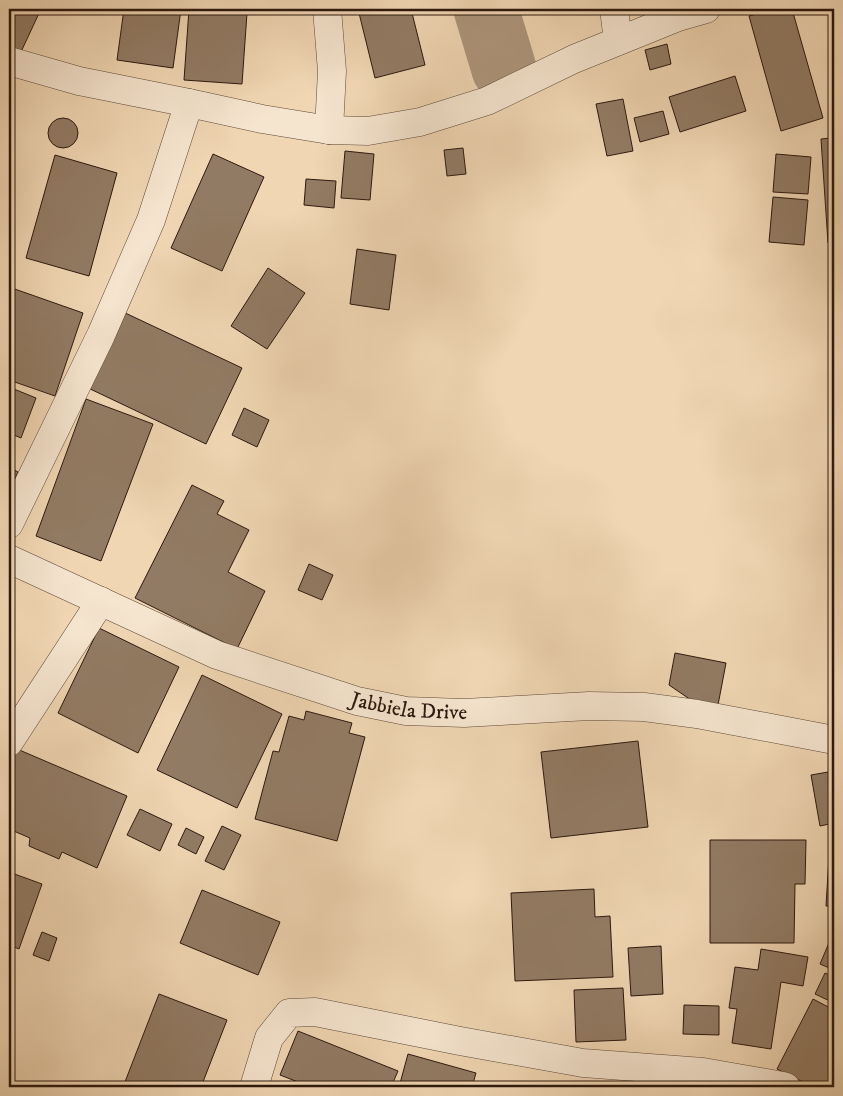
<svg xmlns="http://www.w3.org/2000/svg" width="843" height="1096" viewBox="0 0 843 1096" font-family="'IM FELL DW Pica',serif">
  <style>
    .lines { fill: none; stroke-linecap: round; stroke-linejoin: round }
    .river { stroke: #ad957b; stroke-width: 65 }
    .building { fill: #927b64; stroke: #2c180e }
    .minor-casing { stroke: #5d4837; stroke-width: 29 }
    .minor { stroke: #f5e4ce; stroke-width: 28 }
    .labels { text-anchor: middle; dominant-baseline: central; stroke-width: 4.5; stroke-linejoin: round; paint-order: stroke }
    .street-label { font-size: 21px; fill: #2c180e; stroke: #f5e4ce }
  </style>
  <rect width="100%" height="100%" fill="#f0d6b3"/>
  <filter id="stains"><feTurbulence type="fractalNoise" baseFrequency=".004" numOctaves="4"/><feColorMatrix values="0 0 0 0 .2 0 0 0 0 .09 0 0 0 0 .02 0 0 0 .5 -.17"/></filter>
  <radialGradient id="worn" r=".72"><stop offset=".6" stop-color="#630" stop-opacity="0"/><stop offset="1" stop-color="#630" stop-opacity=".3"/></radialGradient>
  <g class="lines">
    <!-- river -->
    <polyline class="river" points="486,9 504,69"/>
  </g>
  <!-- building -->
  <g class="building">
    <polygon points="12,9 41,9 20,54 9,49 9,15"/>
    <polygon points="124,9 181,9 173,68 117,60"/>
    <polygon points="189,9 247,13 242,84 184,80"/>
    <polygon points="358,9 411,9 425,65 375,78"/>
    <polygon points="774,9 792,9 823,118 781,131 749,16"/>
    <polygon points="667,44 671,64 650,70 645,50"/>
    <polygon points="735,76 746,111 680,132 669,97"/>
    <polygon points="623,99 633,151 607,156 596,104"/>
    <polygon points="663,111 669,134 640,142 634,118"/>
    <circle cx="63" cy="133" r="15"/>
    <polygon points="834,120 834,243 828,243 821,139 831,138 830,121"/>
    <polygon points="463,148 466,174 447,176 444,150"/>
    <polygon points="345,151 374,154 370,200 341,198"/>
    <polygon points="213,154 264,177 222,271 171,248"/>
    <polygon points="776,154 811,157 808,194 773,192"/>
    <polygon points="55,155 117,173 89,276 26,258"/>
    <polygon points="306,179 336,181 334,208 304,205"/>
    <polygon points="773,197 808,200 804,245 769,242"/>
    <polygon points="357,249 396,255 389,310 350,304"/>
    <polygon points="268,268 305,293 267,349 231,326"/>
    <polygon points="9,287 83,313 55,396 9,380 9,356 13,343 9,341"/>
    <polygon points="121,311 242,368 206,444 86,387"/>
    <polygon points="9,387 36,398 21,438 9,433"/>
    <polygon points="86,399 153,424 101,561 36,536"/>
    <polygon points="244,408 269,420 257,447 232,435"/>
    <polygon points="9,467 18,472 9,492"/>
    <polygon points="192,485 224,501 217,514 249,530 228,572 265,591 237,649 135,598"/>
    <polygon points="309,564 333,575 322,600 298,590"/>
    <polygon points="99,628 179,667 138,753 58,713"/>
    <polygon points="675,653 726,663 718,705 691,700 669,685"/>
    <polygon points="202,675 282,714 237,808 157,770"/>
    <polygon points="306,711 352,723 349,733 365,737 337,841 255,819 273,751 279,752 289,716 304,720"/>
    <polygon points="638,741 648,827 551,838 541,752"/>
    <polygon points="17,749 127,796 97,868 62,852 59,859 29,846 30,838 9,829 9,768"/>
    <polygon points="834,771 834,823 820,826 811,775"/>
    <polygon points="140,809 172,824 160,851 127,835"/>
    <polygon points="222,826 241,835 224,870 205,861"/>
    <polygon points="186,828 204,837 196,854 178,845"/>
    <polygon points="710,840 806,840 805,884 795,884 794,943 710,943"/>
    <polygon points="829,857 834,857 834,906 826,906"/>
    <polygon points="9,872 42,884 19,949 9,945"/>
    <polygon points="594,889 595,917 610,916 613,977 515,981 511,893"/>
    <polygon points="202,890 280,922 258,975 180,943"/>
    <polygon points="834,931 834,970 820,964"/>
    <polygon points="42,932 57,938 49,961 33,955"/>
    <polygon points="661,946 663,994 631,996 628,948"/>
    <polygon points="761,949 808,957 803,986 781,982 771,1049 732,1043 737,1009 729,1008 735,967 758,970"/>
    <polygon points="825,973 834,977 834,1003 815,994"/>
    <polygon points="623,988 626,1040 576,1042 574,990"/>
    <polygon points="159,994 227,1020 201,1087 123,1087"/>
    <polygon points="813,999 834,1010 834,1087 813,1087 777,1069"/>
    <polygon points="684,1005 719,1006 719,1035 683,1034"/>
    <polygon points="298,1031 398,1071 391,1087 311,1087 280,1075"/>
    <polygon points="408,1054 476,1073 472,1087 399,1087"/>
  </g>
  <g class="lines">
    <!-- minor casing -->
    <g class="minor-casing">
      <g id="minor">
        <polyline points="327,9 332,71 329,130"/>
        <polyline points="614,9 618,41"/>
        <polyline points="9,61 79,81 189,103 262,119 329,130 368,131 420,122 487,101 574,59 678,17 706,9"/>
        <polyline points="9,524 101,335 151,220 189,103"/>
        <path id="s1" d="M9,559L217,655L357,701L406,711L464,713L589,706L644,707L697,714L834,740"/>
        <polyline points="9,742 101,601"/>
        <polyline points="254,1087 269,1038 289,1013 315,1012 460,1041 583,1063 703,1072 783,1086 786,1087"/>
      </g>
    </g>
    <!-- minor -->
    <use href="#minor" class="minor"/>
  </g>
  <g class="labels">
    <!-- street labels -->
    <g class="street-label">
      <text stroke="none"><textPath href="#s1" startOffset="429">Jabbiela Drive</textPath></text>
    </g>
  </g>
  <!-- margin -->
  <rect width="843" height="1096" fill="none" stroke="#f0d6b3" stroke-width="30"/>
  <rect x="10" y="10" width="823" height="1076" fill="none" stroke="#2c180e" stroke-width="2.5"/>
  <rect x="15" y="15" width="813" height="1066" fill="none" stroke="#2c180e"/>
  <rect width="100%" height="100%" filter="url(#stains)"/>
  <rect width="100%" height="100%" fill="url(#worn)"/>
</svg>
